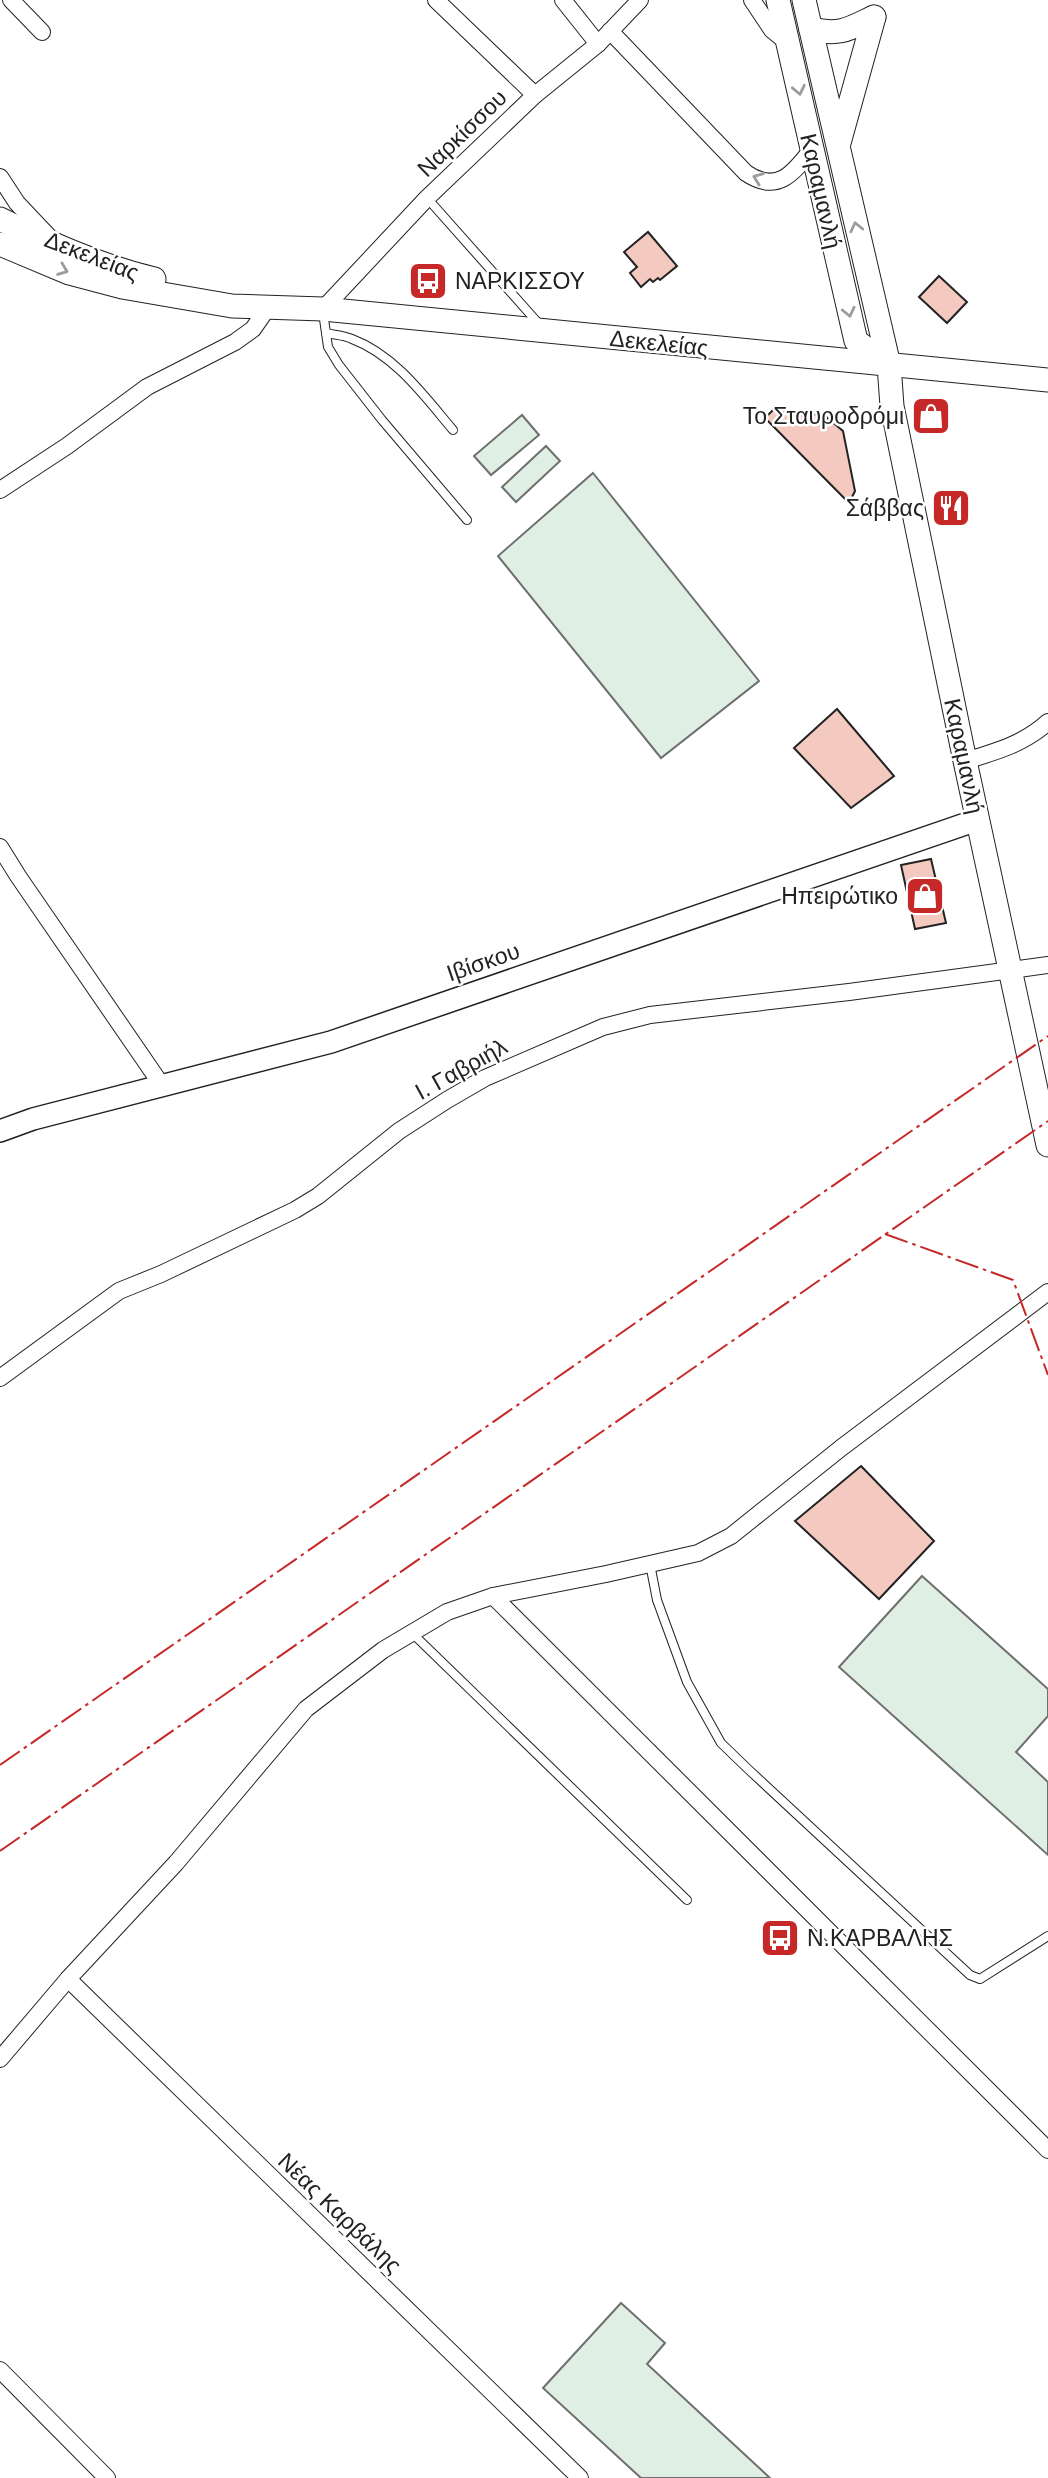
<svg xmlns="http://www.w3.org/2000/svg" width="1048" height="2478" viewBox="0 0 1048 2478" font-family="Arial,sans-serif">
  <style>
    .green { fill: #e0efe3; stroke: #6f6f6f; stroke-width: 2 }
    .building { fill: #f3c9c0; stroke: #222; stroke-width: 2 }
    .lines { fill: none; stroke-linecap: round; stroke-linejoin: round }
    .service-casing { stroke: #222; stroke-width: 10 }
    .minor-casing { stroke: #222; stroke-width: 18 }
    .tertiary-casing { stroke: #222; stroke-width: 24 }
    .secondary-casing { stroke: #222; stroke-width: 25 }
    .service { stroke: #fff; stroke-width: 8 }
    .minor { stroke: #fff; stroke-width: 16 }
    .tertiary { stroke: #fff; stroke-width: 21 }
    .secondary { stroke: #fff; stroke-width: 23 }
    .power { stroke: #c62828; stroke-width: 2; stroke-dasharray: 24 5 3.5 5; stroke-linecap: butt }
    .oneway { stroke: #9c9c9c }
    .labels { text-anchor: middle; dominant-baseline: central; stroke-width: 5; stroke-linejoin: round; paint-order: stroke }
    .street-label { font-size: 23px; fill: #222; stroke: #fff }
    .poi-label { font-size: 23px; fill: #222; stroke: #fff; text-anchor: end }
  </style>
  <rect width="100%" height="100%" fill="#fff"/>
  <!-- green -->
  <g class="green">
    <polygon points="522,415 539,435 491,475 474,456"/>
    <polygon points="546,446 560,461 516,502 502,487"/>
    <polygon points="593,473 759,681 661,758 498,556"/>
    <polygon points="922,1576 1048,1689 1048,1716 1016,1752 1048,1782 1048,1855 839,1667"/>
    <polygon points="621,2303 665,2343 647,2364 770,2478 641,2478 543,2388"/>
  </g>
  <!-- building -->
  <g class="building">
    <polygon points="648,232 677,266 660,280 658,278 653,282 650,279 641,287 630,273 637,267 624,252"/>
    <polygon points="939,276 967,302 947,323 919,297"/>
    <polygon points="774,409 825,416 843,431 855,491 849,503 765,418"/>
    <polygon points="837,709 894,776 851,808 794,748"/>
    <polygon points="931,859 946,923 915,929 901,865"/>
    <polygon points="861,1466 934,1541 879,1599 795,1521"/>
  </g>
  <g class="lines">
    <!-- service casing -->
    <g class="service-casing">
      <g id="service">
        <polyline points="427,198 539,324"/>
        <polyline points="323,312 328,347 339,365 382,420 467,520"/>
        <path d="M326,333C334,335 344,335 352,339C395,355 425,397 453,430"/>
        <polyline points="650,1564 657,1600 687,1682 721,1743 749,1770 970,1975 980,1979 1048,1936"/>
        <polyline points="412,1633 687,1900"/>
      </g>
    </g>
    <!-- minor casing -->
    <g class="minor-casing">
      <g id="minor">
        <polyline points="11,0 42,32"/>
        <polyline points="436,0 535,95"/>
        <polyline points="563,0 598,44"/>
        <polyline points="752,0 772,30 788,43"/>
        <path d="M610,31L746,173C777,194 793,174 812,149"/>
        <polyline points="0,177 17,203 52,240"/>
        <polyline points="323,309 427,198 535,95 598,44 640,0"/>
        <polyline points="0,490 67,446 147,387 235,342 253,329 269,306"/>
        <path d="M965,761C995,752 1024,744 1048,722"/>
        <polyline points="0,847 18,876 163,1087"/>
        <polyline points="0,1378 119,1291 161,1274 295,1210 318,1196 399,1131 447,1100 485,1078 603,1027 650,1015 849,992 1048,965"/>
        <polyline points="493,1596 1048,2150"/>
        <polyline points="68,1979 580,2478"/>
        <polyline points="0,2059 68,1979 176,1863 306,1709 383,1650 447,1612 493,1596 606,1574 698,1553 731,1536 841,1448 1048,1292"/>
        <polyline points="0,2370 107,2478"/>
      </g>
    </g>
    <!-- tertiary casing -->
    <g class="tertiary-casing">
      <polyline id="tertiary" points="0,1131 33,1119 331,1042 977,820"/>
    </g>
    <!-- secondary casing -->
    <g class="secondary-casing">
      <g id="secondary">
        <polyline points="778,0 856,341 887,364"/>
        <polyline points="804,0 889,365 892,406 965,761 1048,1145"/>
        <path d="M811,29C840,36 849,29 874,17"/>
        <polyline points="839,143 874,17"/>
        <path d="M0,219C49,243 100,266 154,279"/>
        <polyline points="0,244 69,273 122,287 232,306 323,309 1048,380"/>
      </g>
    </g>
    <!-- service -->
    <use href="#service" class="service"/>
    <!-- minor -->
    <use href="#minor" class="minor"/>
    <!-- tertiary -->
    <use href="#tertiary" class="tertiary"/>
    <!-- secondary -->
    <use href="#secondary" class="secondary"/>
    <!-- power -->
    <g class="power">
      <polyline points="885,1234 1013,1280 1048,1375"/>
      <polyline points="0,1765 1048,1036"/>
      <polyline points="0,1851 1048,1121"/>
    </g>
  </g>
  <!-- one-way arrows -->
  <defs><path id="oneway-chevron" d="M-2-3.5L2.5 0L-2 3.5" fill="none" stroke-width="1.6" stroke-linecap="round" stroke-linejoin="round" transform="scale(1.75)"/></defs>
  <g class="oneway">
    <use href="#oneway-chevron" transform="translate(799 90) rotate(78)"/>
    <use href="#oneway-chevron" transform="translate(758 178) rotate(-159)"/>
    <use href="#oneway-chevron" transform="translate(856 227) rotate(-103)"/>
    <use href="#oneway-chevron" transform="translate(63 270) rotate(21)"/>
    <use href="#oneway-chevron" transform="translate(849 312) rotate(77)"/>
  </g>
  <!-- icons -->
  <defs>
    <g id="bus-square" transform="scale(2.0125)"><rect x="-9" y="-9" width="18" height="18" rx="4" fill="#c62828" stroke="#fff"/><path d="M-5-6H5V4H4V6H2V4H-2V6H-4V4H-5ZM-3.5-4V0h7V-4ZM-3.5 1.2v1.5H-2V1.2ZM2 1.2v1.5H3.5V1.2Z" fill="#fff"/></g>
    <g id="shop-square" transform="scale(2.0125)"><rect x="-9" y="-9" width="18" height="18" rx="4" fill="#c62828" stroke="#fff"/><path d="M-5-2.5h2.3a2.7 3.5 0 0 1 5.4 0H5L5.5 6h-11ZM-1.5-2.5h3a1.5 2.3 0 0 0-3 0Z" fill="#fff"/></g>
    <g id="restaurant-square" transform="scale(2.0125)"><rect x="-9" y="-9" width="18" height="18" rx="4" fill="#c62828" stroke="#fff"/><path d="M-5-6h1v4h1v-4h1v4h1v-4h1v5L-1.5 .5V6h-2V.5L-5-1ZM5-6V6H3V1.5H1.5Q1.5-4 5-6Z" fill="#fff"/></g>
  </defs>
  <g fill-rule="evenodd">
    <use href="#bus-square" x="428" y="281"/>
    <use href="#shop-square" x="931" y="416"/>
    <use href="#restaurant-square" x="951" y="508"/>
    <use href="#shop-square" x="925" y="896"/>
    <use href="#bus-square" x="780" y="1938"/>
  </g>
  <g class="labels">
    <!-- street labels -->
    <g class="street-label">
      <text transform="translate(462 133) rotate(-44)">Ναρκίσσου</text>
      <text transform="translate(821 191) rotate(77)">Καραμανλή</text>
      <text transform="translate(92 256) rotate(21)">Δεκελείας</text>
      <text transform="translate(659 343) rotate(6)">Δεκελείας</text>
      <text transform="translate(964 756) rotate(78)">Καραμανλή</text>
      <text transform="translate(483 962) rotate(-19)">Ιβίσκου</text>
      <text transform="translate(461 1069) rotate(-29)">Ι. Γαβριήλ</text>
      <text transform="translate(340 2213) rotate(44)">Νέας Καρβάλης</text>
    </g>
    <!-- poi labels -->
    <g class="poi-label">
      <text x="455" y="281" text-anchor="start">ΝΑΡΚΙΣΣΟΥ</text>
      <text x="904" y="416">Το Σταυροδρόμι</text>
      <text x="924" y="508">Σάββας</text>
      <text x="898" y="896">Ηπειρώτικο</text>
      <text x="807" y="1938" text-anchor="start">Ν.ΚΑΡΒΑΛΗΣ</text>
    </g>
  </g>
</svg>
